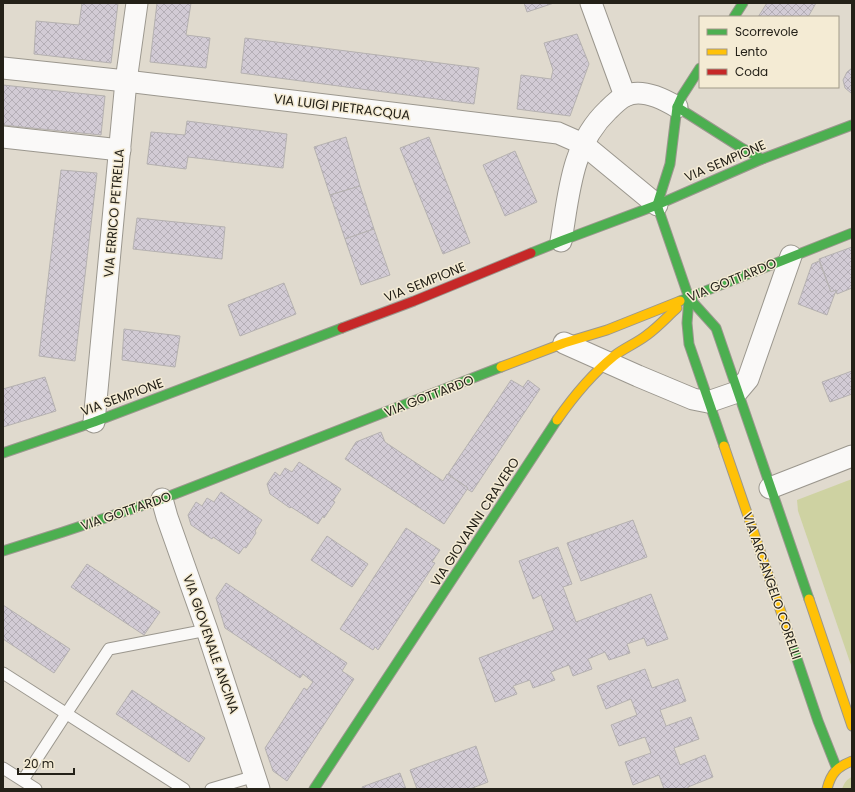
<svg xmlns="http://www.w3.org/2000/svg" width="855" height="792" viewBox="0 0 855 792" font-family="Poppins,sans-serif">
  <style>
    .grass { fill: #ced2a2 }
    .building { fill: url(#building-cross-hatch); stroke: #b5b1b0 }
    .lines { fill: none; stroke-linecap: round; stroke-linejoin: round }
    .lane-casing { stroke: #9b978e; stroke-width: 13 }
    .street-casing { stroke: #9b978e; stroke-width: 23 }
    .fast-casing { stroke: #9b978e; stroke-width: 11 }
    .slow-casing { stroke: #9b978e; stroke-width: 11 }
    .jam-casing { stroke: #9b978e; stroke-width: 11 }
    .lane { stroke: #faf9f8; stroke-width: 11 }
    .street { stroke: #faf9f8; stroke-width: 21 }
    .fast { stroke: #4caf50; stroke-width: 9 }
    .slow { stroke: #ffc107; stroke-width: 9 }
    .jam { stroke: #c62828; stroke-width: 9 }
    .labels { text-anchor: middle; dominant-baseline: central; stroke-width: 3; stroke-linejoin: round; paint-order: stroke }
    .street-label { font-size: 13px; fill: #242118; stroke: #f4ebd4 }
  </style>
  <defs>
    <pattern id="building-cross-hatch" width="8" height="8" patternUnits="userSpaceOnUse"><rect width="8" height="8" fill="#d2cbd5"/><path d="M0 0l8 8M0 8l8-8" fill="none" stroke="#b4aeb6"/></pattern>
  </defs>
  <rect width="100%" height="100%" fill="#e0dace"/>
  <!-- grass -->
  <g class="grass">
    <polygon points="852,479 852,668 798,511 797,500"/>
    <path d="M852,777V789H842C844,783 847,779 852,777Z"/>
  </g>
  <!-- building -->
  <g class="building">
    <polygon points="82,3 118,3 111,63 34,54 36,21 79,25"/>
    <polygon points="157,3 191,3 186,35 210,38 206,68 150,62"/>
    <polygon points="524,3 554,3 527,12"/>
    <polygon points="767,3 816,3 808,17 758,17"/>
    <polygon points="577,34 589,64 570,116 517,109 521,75 551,79 553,70 544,43"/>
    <polygon points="245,38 479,68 474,104 241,73"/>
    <polygon points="852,68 852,93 851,93 845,88 843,80 847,72"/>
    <polygon points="3,85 105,96 101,135 3,125"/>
    <polygon points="187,121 287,134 283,168 188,157 186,169 147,164 151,132 185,135"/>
    <polygon points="346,137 360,186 330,195 314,147"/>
    <polygon points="429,137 470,243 443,254 400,148"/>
    <polygon points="515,151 537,202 505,216 483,165"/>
    <polygon points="61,170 97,173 75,361 39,356"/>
    <polygon points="360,186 374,229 345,239 330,195"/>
    <polygon points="137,218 225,227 222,259 133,249"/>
    <polygon points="374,229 390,275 361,285 345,239"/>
    <polygon points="852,247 852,288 837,294 836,290 831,292 819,259"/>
    <polygon points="819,261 831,292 836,290 837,292 835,293 827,315 798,304 812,264"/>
    <polygon points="284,283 296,314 240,336 228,305"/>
    <polygon points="124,329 180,336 175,367 122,360"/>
    <polygon points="852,371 852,394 830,402 822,382"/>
    <polygon points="45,377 56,411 3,427 3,389"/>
    <polygon points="511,380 523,387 528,380 540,389 472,492 467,489 468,488 448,474"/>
    <polygon points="381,432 385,442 443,481 447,474 468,488 444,524 345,459 356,442"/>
    <polygon points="299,462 341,489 333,501 335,502 324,518 323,516 318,524 291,507 290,508 270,494 267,484 275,472 280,476 285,468 292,472"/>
    <polygon points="221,492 262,520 255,531 256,533 246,548 244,547 239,554 213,537 212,539 191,525 188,515 196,502 202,506 207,498 214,502"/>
    <polygon points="633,520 647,557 581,581 567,543"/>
    <polygon points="406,528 440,550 432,562 435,563 378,650 375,647 373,650 340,629"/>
    <polygon points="327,536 368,564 352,587 311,560"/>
    <polygon points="558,547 572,584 563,587 576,622 651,594 668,639 647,646 644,638 627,644 630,653 609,660 605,652 588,659 592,669 573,676 569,665 551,672 555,680 533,688 530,680 513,686 517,694 495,702 479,658 554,630 541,595 533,599 519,561"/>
    <polygon points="87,564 160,612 144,635 71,587"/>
    <polygon points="226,583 347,663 342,671 354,679 287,781 273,771 265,748 304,688 307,690 313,682 303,674 300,678 225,628 216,598"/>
    <polygon points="3,605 70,649 54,673 3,639"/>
    <polygon points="645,669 652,688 678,679 686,701 660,710 666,726 691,717 699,739 674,748 680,765 705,755 713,777 688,787 688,789 664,789 659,775 633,785 625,762 651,753 645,737 619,746 611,725 637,715 631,699 606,709 597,686"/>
    <polygon points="132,690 205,738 189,762 116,714"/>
    <polygon points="476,746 488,782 470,789 417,789 410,770"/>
    <polygon points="400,773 406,789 363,789 362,787"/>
  </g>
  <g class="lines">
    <!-- lane casing -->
    <g class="lane-casing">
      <g id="lane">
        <polyline points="3,673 184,789"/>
        <polyline points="3,768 36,789"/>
        <polyline points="23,780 66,714 109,649 207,630"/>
        <polyline points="211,789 255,776"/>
      </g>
    </g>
    <!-- street casing -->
    <g class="street-casing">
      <g id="street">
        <polyline points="591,3 625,96"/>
        <polyline points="3,68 126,81 558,133 583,144 657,205"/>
        <polyline points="3,137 120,150"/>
        <path d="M561,241C569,194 571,145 608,110C613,105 619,99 625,96C641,88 662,98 677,107"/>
        <polyline points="564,343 638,376 693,399 708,402 737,392 748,379 791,256"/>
        <polyline points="94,422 126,81 137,3"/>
        <polyline points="770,488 852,456"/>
        <polyline points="162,499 167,517 207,630 259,789"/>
      </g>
    </g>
    <!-- fast casing -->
    <g class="fast-casing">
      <g id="fast">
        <polyline points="734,17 743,3"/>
        <polyline points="677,107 740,147 762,159"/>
        <polyline points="657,205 689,298 687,323 689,344 724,446"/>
        <polyline points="657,205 670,164 677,107 682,96 700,68"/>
        <polyline points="531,253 561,241 657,205 762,159 852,125"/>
        <polyline points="689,298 716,328 809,599"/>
        <polyline points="680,301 852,233"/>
        <polyline points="3,453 94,422 342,328"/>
        <polyline points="3,551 63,532 162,499 501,367"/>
        <polyline points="791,641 818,721 837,769"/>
        <polyline points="314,789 557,420"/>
      </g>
    </g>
    <!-- slow casing -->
    <g class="slow-casing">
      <g id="slow">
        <polyline points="501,367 564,343 607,330 680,301"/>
        <path d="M557,420C573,397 592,374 614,356C624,348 637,343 647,335C658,327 667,317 677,308"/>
        <polyline points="724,446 791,641"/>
        <polyline points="809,599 852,726"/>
        <path d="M827,789C831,773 837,767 852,761"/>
      </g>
    </g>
    <!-- jam casing -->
    <g class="jam-casing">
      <polyline id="jam" points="342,328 414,301 531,253"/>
    </g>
    <!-- lane -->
    <use href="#lane" class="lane"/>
    <!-- street -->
    <use href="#street" class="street"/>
    <!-- fast -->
    <use href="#fast" class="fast"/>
    <!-- slow -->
    <use href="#slow" class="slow"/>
    <!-- jam -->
    <use href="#jam" class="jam"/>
  </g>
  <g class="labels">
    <!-- street labels -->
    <g class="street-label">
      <text transform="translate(342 107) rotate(7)">VIA LUIGI PIETRACQUA</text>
      <text transform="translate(725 161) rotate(-23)">VIA SEMPIONE</text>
      <text transform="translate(114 213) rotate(-85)">VIA ERRICO PETRELLA</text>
      <text transform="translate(732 280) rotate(-22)">VIA GOTTARDO</text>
      <text transform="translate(425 282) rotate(-22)">VIA SEMPIONE</text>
      <text transform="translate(429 396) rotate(-21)">VIA GOTTARDO</text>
      <text transform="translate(122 397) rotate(-20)">VIA SEMPIONE</text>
      <text transform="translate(126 511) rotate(-19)">VIA GOTTARDO</text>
      <text transform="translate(475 522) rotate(-57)">VIA GIOVANNI CRAVERO</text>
      <text transform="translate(772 586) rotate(71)">VIA ARCANGELO CORELLI</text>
      <text transform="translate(211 644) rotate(71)">VIA GIOVENALE ANCINA</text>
    </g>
  </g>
  <!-- border -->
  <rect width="855" height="792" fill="none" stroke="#242118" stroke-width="8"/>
  <!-- legend -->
  <rect x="699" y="16" width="140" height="72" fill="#f4ebd4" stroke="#a19a89"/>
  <rect x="707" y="29" width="20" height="6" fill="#4caf50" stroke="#a19a89"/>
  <text x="735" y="36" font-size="12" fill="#242118">Scorrevole</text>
  <rect x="707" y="49" width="20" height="6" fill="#ffc107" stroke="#a19a89"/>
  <text x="735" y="56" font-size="12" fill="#242118">Lento</text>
  <rect x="707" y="69" width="20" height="6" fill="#c62828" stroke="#a19a89"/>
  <text x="735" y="76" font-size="12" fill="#242118">Coda</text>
  <!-- scale -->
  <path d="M18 768v6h56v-6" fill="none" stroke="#242118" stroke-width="2"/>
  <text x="24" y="768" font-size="12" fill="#242118" stroke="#f4ebd4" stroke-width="3" paint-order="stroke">20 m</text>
</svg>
